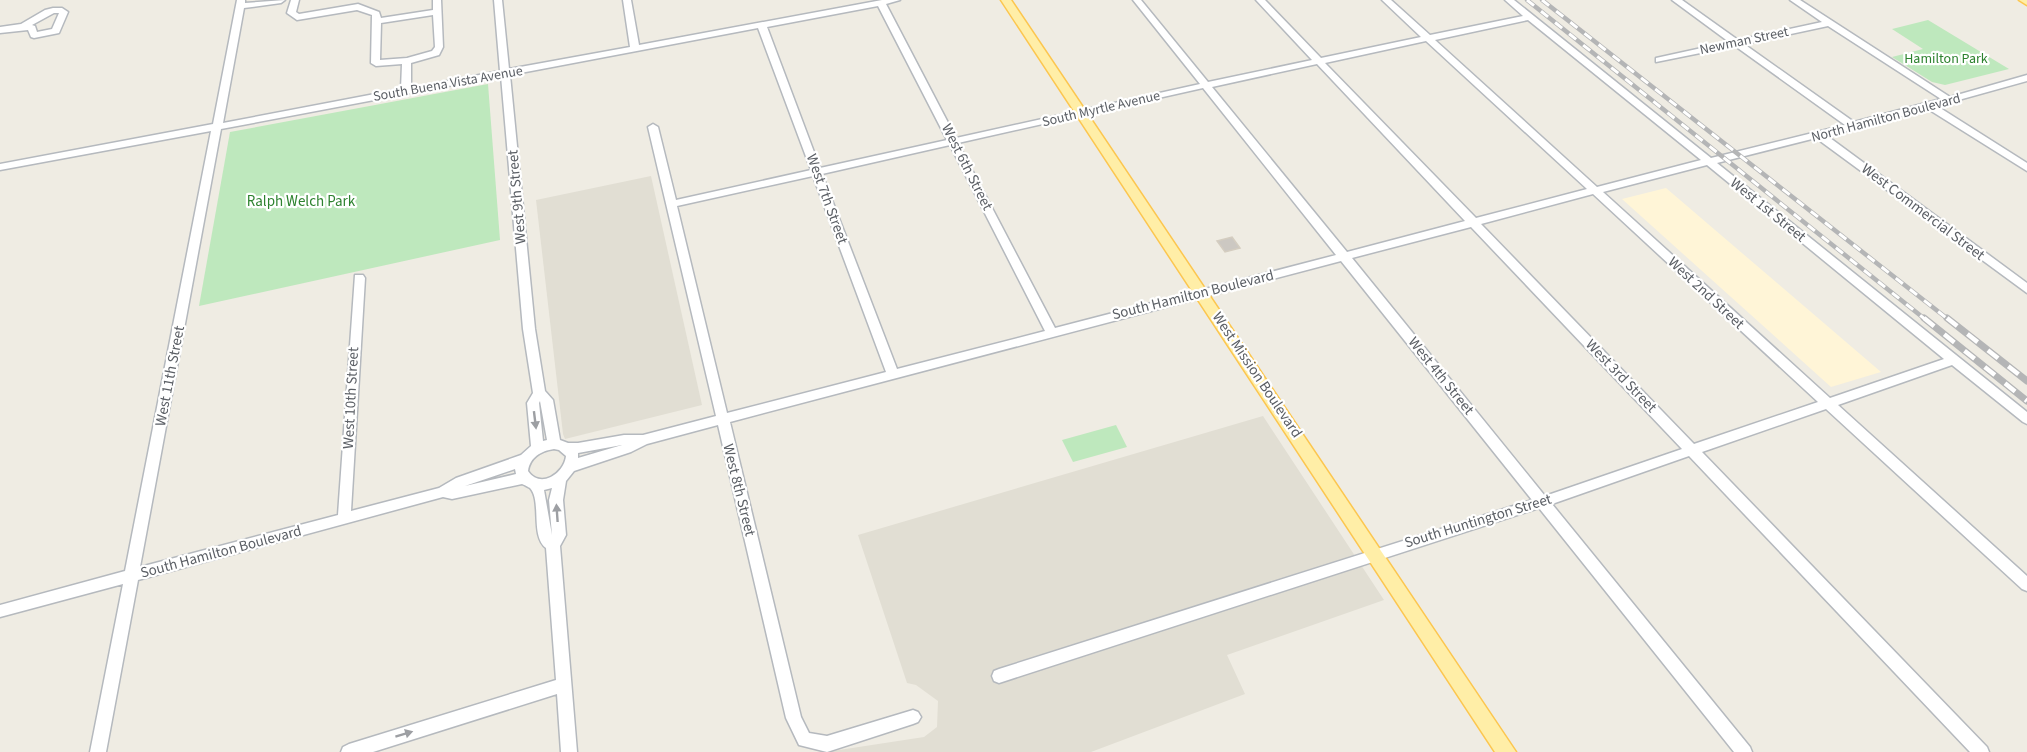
<svg xmlns="http://www.w3.org/2000/svg" width="2027" height="752" viewBox="0 0 2027 752" font-family="'Source Sans 3',sans-serif">
  <style>
    .commercial { fill: #fff5d7 }
    .education { fill: #e1ded3 }
    .green { fill: #bee8bd }
    .building { fill: #ccc8c2; stroke: #d4cdc0; stroke-width: 1.5 }
    .lines { fill: none; stroke-linecap: round; stroke-linejoin: round }
    .minor-casing { stroke: #b5b9be; stroke-width: 3 }
    .major-casing { stroke: #fcc64f; stroke-width: 3 }
    .minor { fill: #fff; fill-rule: evenodd }
    .major { fill: #ffeea7; fill-rule: evenodd }
    .rail-far1-casing { stroke: #b4b5b6; stroke-width: 4.5 }
    .rail-casing { stroke: #b4b5b6; stroke-width: 7 }
    .rail-far1 { stroke: #fff; stroke-width: 3; stroke-dasharray: 9; stroke-linecap: butt }
    .rail { stroke: #fff; stroke-width: 4.5; stroke-dasharray: 13; stroke-linecap: butt }
    .oneway { fill: #9d9fa3 }
    .labels { text-anchor: middle; dominant-baseline: central; stroke-width: 4.5; stroke-linejoin: round; paint-order: stroke }
    .far-street-label { font-size: 14px; fill: #5b5f65; stroke: #fff }
    .far-park-label { font-size: 14px; fill: #2d822f; stroke: #fff }
    .street-label { font-size: 15px; fill: #5b5f65; stroke: #fff }
    .park-label { font-size: 15px; fill: #2d822f; stroke: #fff }
  </style>
  <rect width="100%" height="100%" fill="#efece3"/>
  <!-- commercial -->
  <polygon class="commercial" points="1666,188 1881,372 1831,387 1622,199"/>
  <!-- education -->
  <g class="education">
    <polygon points="651,176 702,405 565,439 563,434 536,200"/>
    <polygon points="1263,416 1384,600 1227,655 1245,694 1091,752 826,752 924,737 937,727 938,701 916,685 907,683 858,535"/>
  </g>
  <!-- green -->
  <g class="green">
    <polygon points="1928,20 2009,69 1945,85 1932,82 1892,57 1923,49 1892,29"/>
    <polygon points="488,84 500,240 199,306 230,132"/>
    <polygon points="1116,425 1127,447 1073,462 1062,440"/>
  </g>
  <!-- building -->
  <polygon class="building" points="1232,237 1240,248 1225,252 1217,241"/>
  <g class="lines">
    <!-- minor casing -->
    <g class="minor-casing">
      <g id="minor">
        <path d="M237,0H245V3L285,0L281,3L244,8L223,123L401,89L402,64L376,66L371,63L372,15L357,10L297,20L287,13L291,0H299L296,12L299,14L358,4L379,12L381,18L433,10V0H441L443,47L439,55L411,63V88L500,71L494,0H502L509,69L630,47L623,0H631L639,45L882,0H900L886,4L956,138L1200,84L1133,0H1141L1208,82L1312,60L1256,0H1265L1321,58L1421,37L1382,0H1391L1430,35L1523,16L1505,0H1514L1711,158L1845,125L1735,46L1656,62V58L1729,42L1672,0H1682L1738,40L1822,22L1790,0H1800L1950,97L2027,75V81L1937,106L2027,163V171L1928,109L1859,127L1857,129L1826,135L2027,283V293L1816,138L1717,163L2027,412V424L2023,422L1952,365L1838,405L2027,576V591L2022,589L1826,409L1702,452L1987,747L1989,752H1970L1689,456L1552,504L1750,747L1752,752H1734L1539,508L999,683L994,681L992,676L994,671L999,669L1532,500L1341,261L730,422L801,717L809,733L827,736L913,710L918,712L921,717L918,722L913,724L827,752L799,745L786,718L718,425L647,444L631,452L574,471L566,481L563,500L566,535L560,546L577,752H561L557,694L373,752H341L343,747L349,744L556,680L546,548C530,536 542,501 530,488C530,488 523,484 522,484L452,499L443,497L138,580L106,752H90L123,584L0,617V605L125,571L211,131L0,170V164L213,124ZM878,6L947,140L820,168L767,27ZM433,15L435,47L432,51L407,58L380,60L381,23ZM1528,20L1701,160L1597,187L1435,40ZM1828,26L1941,99L1854,122L1744,44ZM758,28L811,170L676,200L658,127L653,124L648,127L716,416L643,435H624L578,443H568L560,440L553,400L545,391L535,329L510,75ZM1426,41L1587,189L1476,218L1325,63ZM1317,64L1465,221L1347,252L1212,87ZM501,76L523,329L533,393L527,403L531,446L521,455L456,478L439,488L351,511L365,278L363,275H355L338,515L140,567L221,129ZM1203,88L1336,255L1055,328L958,143ZM950,145L1045,331L897,369L822,174ZM1707,165L1944,359L1830,398L1603,192ZM813,176L886,372L727,413L677,206ZM1593,194L1818,402L1694,444L1481,224ZM1471,227L1682,449L1545,496L1352,258ZM540,401L547,440L543,441L539,403ZM622,445L578,458V453ZM554,449L559,450L566,456C564,474 540,489 528,471C530,457 541,451 554,449ZM515,469L516,474L465,486ZM552,488L549,500L552,535L544,490Z"/>
        <path d="M53,8H62L68,12L59,33L34,38L31,37L28,30L0,33V27L21,24L45,10ZM54,13H59L52,29L37,32L35,26L32,25Z"/>
      </g>
    </g>
    <!-- major casing -->
    <g class="major-casing">
      <g id="major">
        <polygon points="1001,0 1011,0 1516,752 1495,752"/>
        <polygon points="2019,0 2027,0 2027,5"/>
      </g>
    </g>
    <!-- minor -->
    <use href="#minor" class="minor"/>
    <!-- major -->
    <use href="#major" class="major"/>
    <!-- rail-far1 casing -->
    <g class="rail-far1-casing">
      <g id="rail-far1">
        <polyline points="1527,0 1926,320"/>
        <polyline points="1542,0 1949,320"/>
      </g>
    </g>
    <!-- rail casing -->
    <g class="rail-casing">
      <g id="rail">
        <polyline points="1924,318 2027,401"/>
        <polyline points="1947,318 2027,381"/>
      </g>
    </g>
    <!-- rail-far1 -->
    <use href="#rail-far1" class="rail-far1"/>
    <!-- rail -->
    <use href="#rail" class="rail"/>
  </g>
  <!-- one-way arrows -->
  <defs><path id="oneway-solid" d="M-6-.8H1V-3.2L6.5 0L1 3.2V.8H-6Z" transform="scale(1.5)"/></defs>
  <g class="oneway">
    <use href="#oneway-solid" transform="translate(535 420) rotate(83)"/>
    <use href="#oneway-solid" transform="translate(557 513) rotate(-94)"/>
    <use href="#oneway-solid" transform="translate(404 734) rotate(-17)"/>
  </g>
  <g class="labels">
    <!-- far-street labels -->
    <g class="far-street-label">
      <text transform="translate(1744 41) rotate(-12)">Newman Street</text>
      <text transform="translate(448 84) rotate(-10)">South Buena Vista Avenue</text>
      <text transform="translate(1101 109) rotate(-13)">South Myrtle Avenue</text>
      <text transform="translate(1886 118) rotate(-15)">North Hamilton Boulevard</text>
    </g>
    <!-- far-park labels -->
    <g class="far-park-label">
      <text x="1946" y="59">Hamilton Park</text>
    </g>
    <!-- street labels -->
    <g class="street-label">
      <text transform="translate(967 167) rotate(63)">West 6th Street</text>
      <text transform="translate(517 197) rotate(-95)">West 9th Street</text>
      <text transform="translate(827 199) rotate(70)">West 7th Street</text>
      <text transform="translate(1768 210) rotate(39)">West 1st Street</text>
      <text transform="translate(1923 212) rotate(37)">West Commercial Street</text>
      <text transform="translate(1706 293) rotate(43)">West 2nd Street</text>
      <text transform="translate(1193 295) rotate(-14)">South Hamilton Boulevard</text>
      <text transform="translate(1257 375) rotate(56)">West Mission Boulevard</text>
      <text transform="translate(170 376) rotate(-79)">West 11th Street</text>
      <text transform="translate(1441 376) rotate(51)">West 4th Street</text>
      <text transform="translate(1621 376) rotate(46)">West 3rd Street</text>
      <text transform="translate(351 398) rotate(-87)">West 10th Street</text>
      <text transform="translate(739 490) rotate(76)">West 8th Street</text>
      <text transform="translate(1478 521) rotate(-17)">South Huntington Street</text>
      <text transform="translate(221 552) rotate(-15)">South Hamilton Boulevard</text>
    </g>
    <!-- park labels -->
    <g class="park-label">
      <text x="301" y="201">Ralph Welch Park</text>
    </g>
  </g>
</svg>
